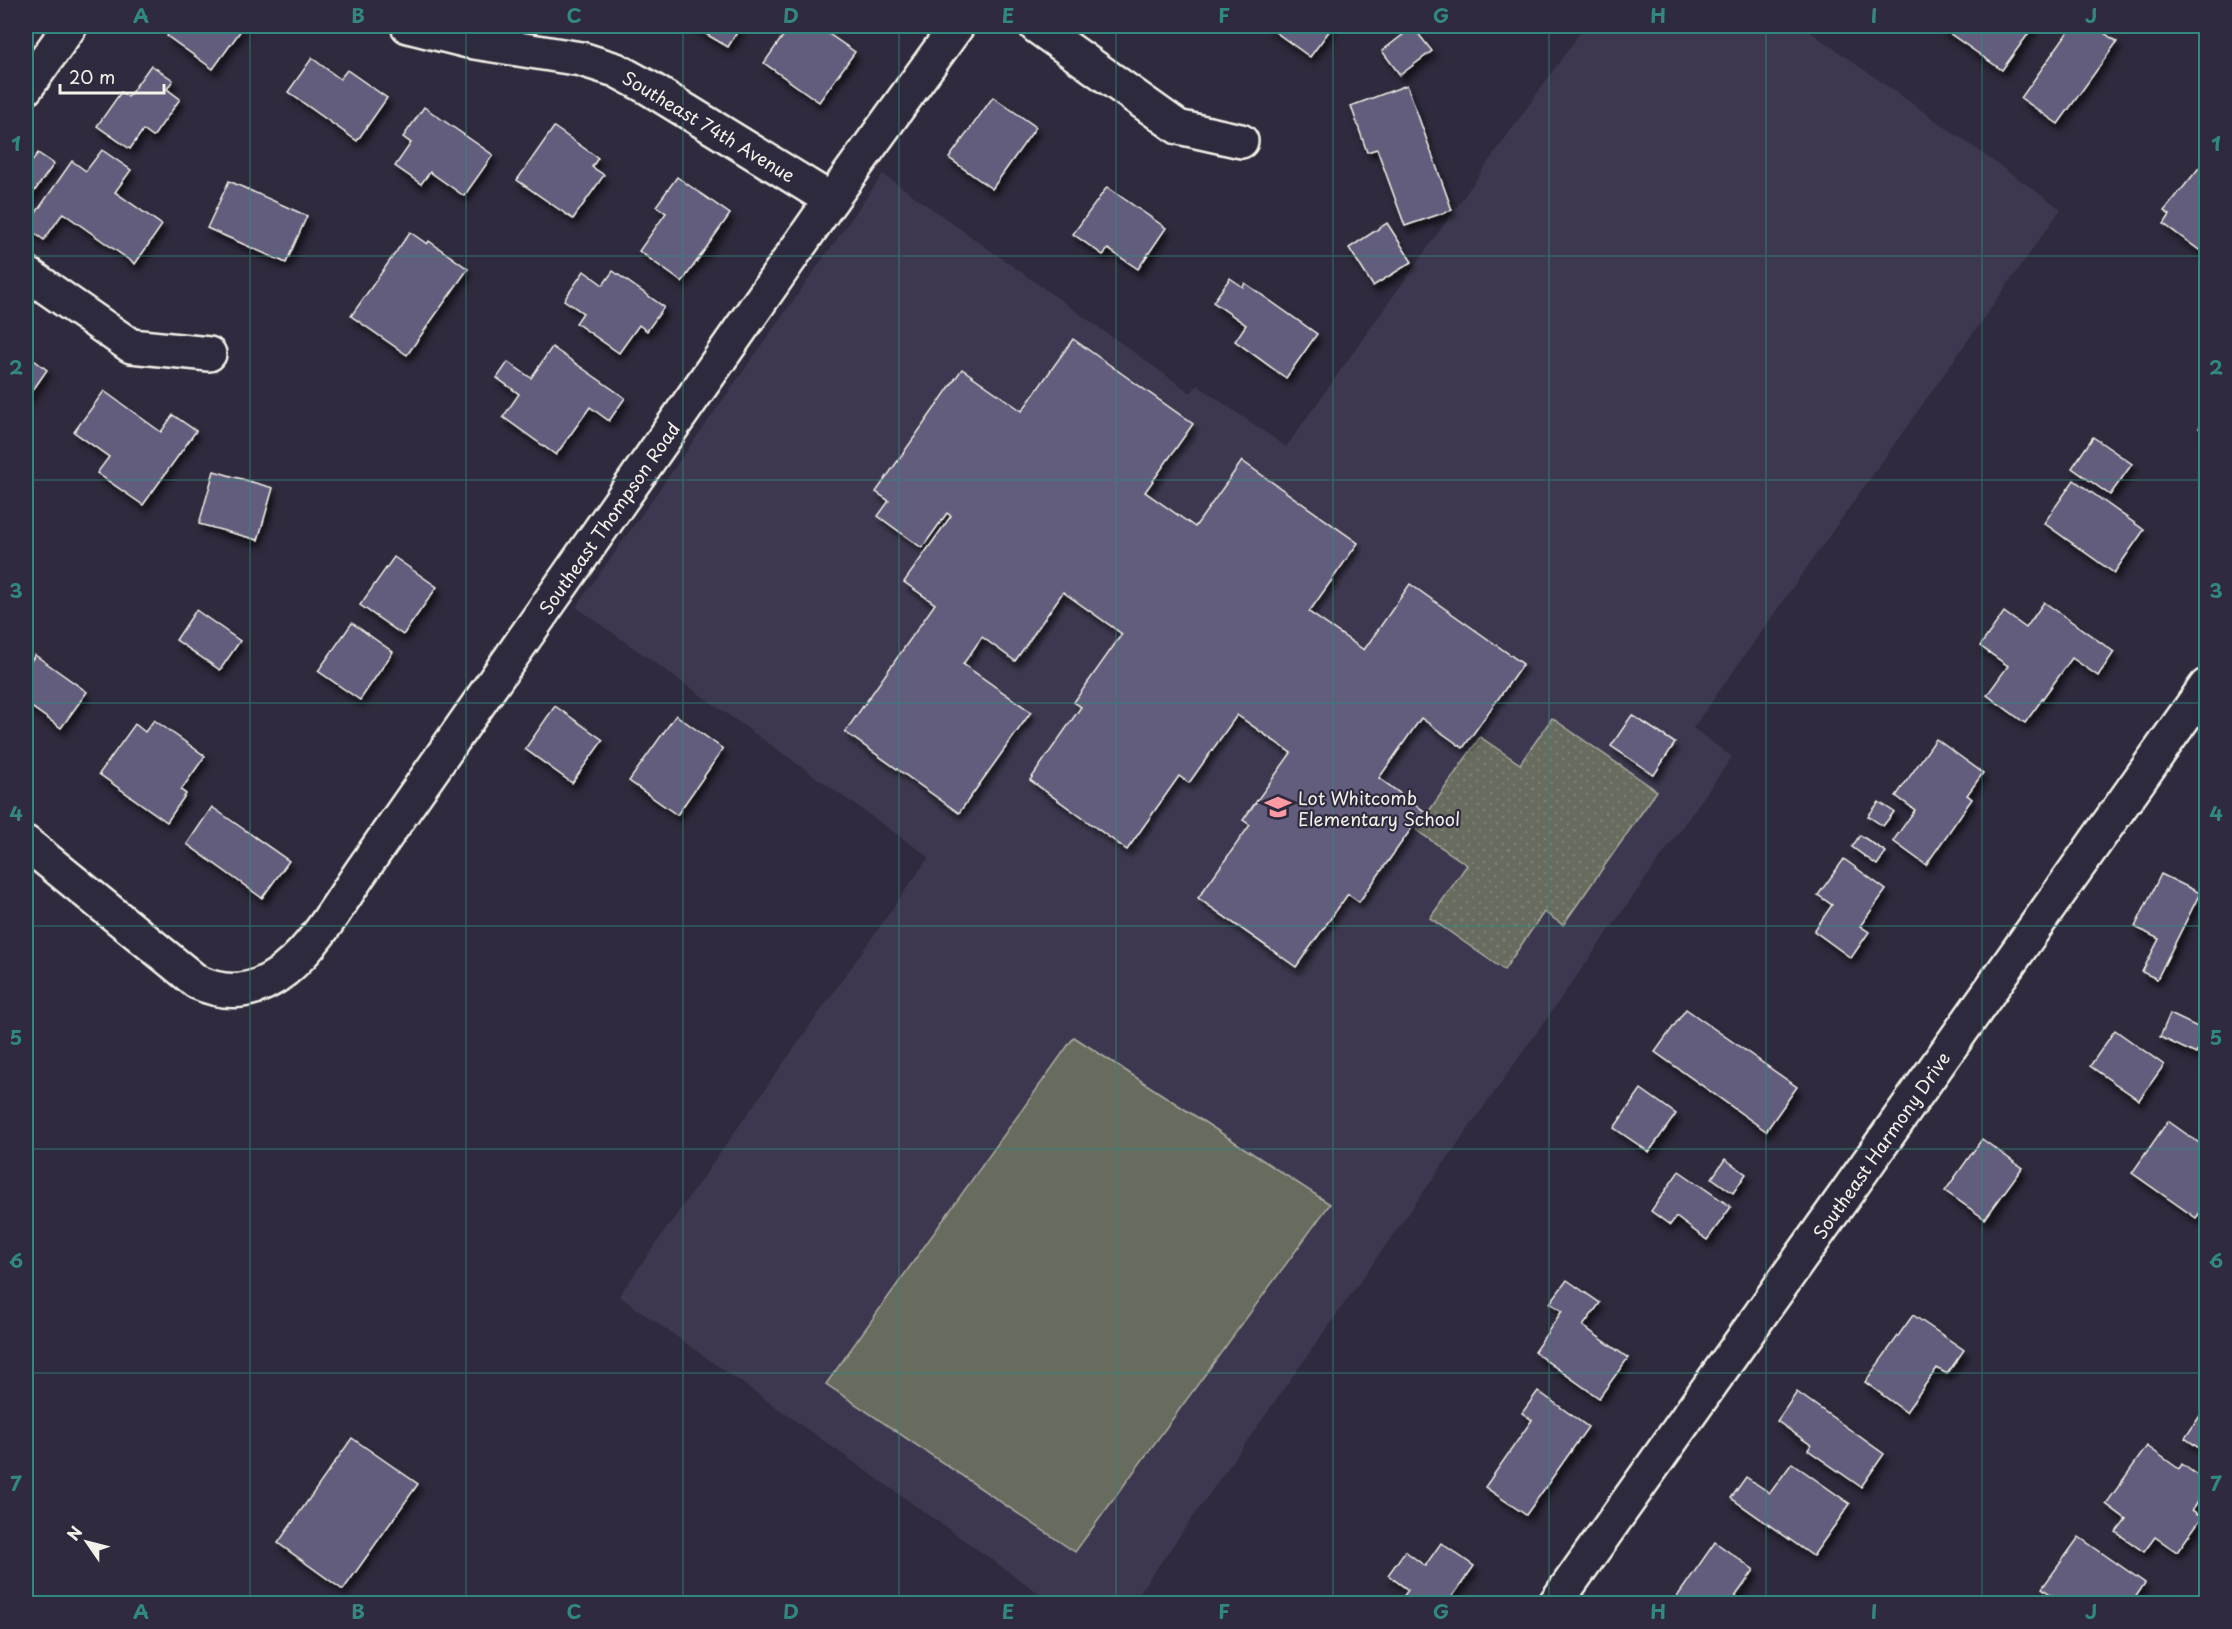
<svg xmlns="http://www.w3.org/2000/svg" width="2232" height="1629" viewBox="0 0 2232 1629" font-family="'Playpen Sans',sans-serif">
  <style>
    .built { fill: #3e3950 }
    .park { fill: url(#park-dots); stroke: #aeaea3; stroke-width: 1.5 }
    .pitch { fill: #676c5e; stroke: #aeaea3; stroke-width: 1.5 }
    .building { fill: #625d7b; stroke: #f4f1e8; stroke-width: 1.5; filter: url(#shadow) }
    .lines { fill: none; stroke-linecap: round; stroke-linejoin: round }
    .street-casing { stroke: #f4f1e8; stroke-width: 38 }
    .secondary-casing { stroke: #f4f1e8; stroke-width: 38 }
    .street { stroke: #2f2a3d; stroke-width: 33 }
    .secondary { stroke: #2f2a3d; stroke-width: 33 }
    .grid { fill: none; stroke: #318880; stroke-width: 1.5; stroke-opacity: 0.55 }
    .labels { text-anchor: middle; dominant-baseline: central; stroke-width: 4.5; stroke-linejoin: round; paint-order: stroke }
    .street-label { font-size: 18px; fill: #f4f1e8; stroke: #2f2a3d }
    .poi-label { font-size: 18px; fill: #f4f1e8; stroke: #2f2a3d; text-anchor: start }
    .neatline { fill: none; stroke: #318880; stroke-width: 2 }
    .grid-label { font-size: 20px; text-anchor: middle; font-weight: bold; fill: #318880 }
  </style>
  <defs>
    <pattern id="park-dots" width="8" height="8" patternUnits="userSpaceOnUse" patternTransform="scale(1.5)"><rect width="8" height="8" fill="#676c5e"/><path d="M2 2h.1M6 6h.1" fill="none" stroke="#7d8175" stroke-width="1.8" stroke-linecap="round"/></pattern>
    <filter id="shadow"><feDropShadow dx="3.5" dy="6" stdDeviation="3" flood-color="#0009"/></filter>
  </defs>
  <rect width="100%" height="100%" fill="#2f2a3d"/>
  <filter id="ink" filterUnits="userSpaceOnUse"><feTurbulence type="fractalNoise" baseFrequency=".0167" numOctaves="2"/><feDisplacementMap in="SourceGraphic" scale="12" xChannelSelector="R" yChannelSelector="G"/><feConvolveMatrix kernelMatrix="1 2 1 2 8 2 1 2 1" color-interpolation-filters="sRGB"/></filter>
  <g filter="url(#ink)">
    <!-- built -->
    <polygon class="built" points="1585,26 1802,26 2061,209 1693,728 1732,757 1132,1603 1053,1603 619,1296 929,857 576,607 883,174 1191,393 1197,385 1286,447"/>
    <!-- park -->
    <polygon class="park" points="1552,718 1657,791 1563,925 1544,912 1504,970 1430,918 1467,865 1416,830 1480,737 1520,764"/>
    <!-- pitch -->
    <polygon class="pitch" points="1074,1037 1330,1204 1075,1552 826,1384"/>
    <!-- building -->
    <g class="building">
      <polygon points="175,26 244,26 213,69 167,36"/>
      <polygon points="692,26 741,26 728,47"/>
      <polygon points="790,26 817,26 855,52 819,102 764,63"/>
      <polygon points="1267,26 1333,26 1310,57"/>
      <polygon points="1939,26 2034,26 2002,70"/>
      <polygon points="2072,26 2094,26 2117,42 2058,124 2021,98"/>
      <polygon points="1413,27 1432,51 1400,75 1382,51"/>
      <polygon points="312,58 340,79 347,70 387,98 357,141 288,92"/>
      <polygon points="151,65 173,80 167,89 180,99 153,137 143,130 130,149 97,126 121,92 128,97"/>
      <polygon points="1407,85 1452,210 1405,226 1377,149 1367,152 1351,106"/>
      <polygon points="993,97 1036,127 992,189 949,158"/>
      <polygon points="424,107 493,155 464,196 430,172 421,184 395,166 411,143 403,137"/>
      <polygon points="554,127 598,158 592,167 604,175 573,219 517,180"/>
      <polygon points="102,150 131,170 115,192 162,225 135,264 63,213 44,240 26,227 72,161 86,171"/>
      <polygon points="38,153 54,164 26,203 26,170"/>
      <polygon points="2203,163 2206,164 2206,255 2164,224 2170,215 2164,211"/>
      <polygon points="677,177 730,214 682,282 639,251 666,213 656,206"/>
      <polygon points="229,181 307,216 286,263 207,228"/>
      <polygon points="1107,187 1166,228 1138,269 1108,249 1103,255 1073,234"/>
      <polygon points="1387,223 1412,262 1373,286 1349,248"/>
      <polygon points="410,232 427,244 429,241 468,269 407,355 351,316"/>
      <polygon points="584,271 603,285 613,271 664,307 647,331 639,325 619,353 576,323 583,313 564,300"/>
      <polygon points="1230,278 1243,287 1245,283 1317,334 1286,378 1235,341 1246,325 1213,302"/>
      <polygon points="1073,339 1193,424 1145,492 1195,527 1242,461 1358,543 1309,612 1364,650 1410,584 1523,664 1463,748 1421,718 1379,778 1424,811 1359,902 1348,894 1296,967 1198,898 1250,825 1243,820 1291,753 1237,715 1189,783 1179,776 1127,850 1030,780 1081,707 1074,702 1122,634 1063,592 1015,661 982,637 963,664 1031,712 959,813 845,732 935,604 904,582 951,516 947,513 922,548 878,516 889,501 876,492 962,369 1022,411"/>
      <polygon points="552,347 625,398 609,421 590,407 556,455 503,417 519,394 497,378 508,362 531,378"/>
      <polygon points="26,354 47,370 26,400"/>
      <polygon points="104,391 161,432 173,415 196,431 143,505 97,473 109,457 74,432"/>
      <polygon points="2206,417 2206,433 2199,428"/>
      <polygon points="2093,437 2132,464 2110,495 2072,468"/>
      <polygon points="214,471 273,488 258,540 199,524"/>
      <polygon points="2074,480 2144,530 2114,573 2044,523"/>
      <polygon points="394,557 437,587 403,635 360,605"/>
      <polygon points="2044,602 2114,652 2098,676 2072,658 2025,723 1987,695 2008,666 1980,646 2004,612 2026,628"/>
      <polygon points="196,610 240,641 220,670 176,640"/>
      <polygon points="352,623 393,652 360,700 318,671"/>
      <polygon points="35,655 87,692 61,728 26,703 26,668"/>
      <polygon points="555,706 603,740 572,783 525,749"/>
      <polygon points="676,715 723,749 677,815 629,781"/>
      <polygon points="1632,715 1675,743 1654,775 1611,746"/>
      <polygon points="154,720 205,756 181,790 186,794 167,822 99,774 135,724 145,732"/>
      <polygon points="1936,739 1983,773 1967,795 1972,799 1926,865 1893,841 1915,810 1896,796"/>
      <polygon points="1879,802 1894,812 1883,826 1868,816"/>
      <polygon points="212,807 289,861 262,898 187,844"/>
      <polygon points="1860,835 1886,852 1877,865 1852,847"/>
      <polygon points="1844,859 1886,890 1860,926 1869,932 1851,958 1814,931 1832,905 1818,895"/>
      <polygon points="2161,874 2200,893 2157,979 2142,972 2159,939 2135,927"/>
      <polygon points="1686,1009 1797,1087 1766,1131 1655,1052"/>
      <polygon points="2170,1014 2206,1031 2196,1054 2160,1037"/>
      <polygon points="2115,1030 2164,1065 2139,1100 2090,1066"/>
      <polygon points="1641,1089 1676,1114 1649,1152 1614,1128"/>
      <polygon points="2168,1121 2206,1148 2200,1160 2206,1165 2206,1204 2196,1218 2132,1173"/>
      <polygon points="1982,1139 2022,1168 1985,1219 1945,1191"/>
      <polygon points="1725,1159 1746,1174 1733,1193 1712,1178"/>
      <polygon points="1679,1171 1731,1207 1707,1240 1676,1217 1670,1225 1651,1211"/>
      <polygon points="1567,1280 1600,1303 1583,1326 1628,1358 1599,1398 1534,1352 1562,1311 1550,1303"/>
      <polygon points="1913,1315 1964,1350 1947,1374 1937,1368 1906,1412 1865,1382"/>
      <polygon points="1538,1391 1588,1427 1526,1515 1485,1487 1532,1420 1522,1413"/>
      <polygon points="1797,1392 1884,1454 1861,1487 1808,1450 1811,1445 1777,1421"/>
      <polygon points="2206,1407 2206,1453 2185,1438"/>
      <polygon points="352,1438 418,1484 343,1590 278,1543"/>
      <polygon points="2147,1446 2179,1469 2182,1464 2206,1482 2206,1489 2192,1510 2202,1517 2177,1552 2155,1537 2144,1552 2116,1532 2126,1519 2106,1504"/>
      <polygon points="1792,1463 1850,1504 1813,1556 1731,1498 1746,1477 1770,1493"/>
      <polygon points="2079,1537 2145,1583 2131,1604 2064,1604 2042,1588"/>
      <polygon points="1715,1542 1754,1570 1730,1604 1672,1604"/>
      <polygon points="1441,1543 1474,1566 1447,1604 1398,1604 1408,1590 1388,1575 1405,1551 1425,1566"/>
    </g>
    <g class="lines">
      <!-- street casing -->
      <g class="street-casing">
        <g id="street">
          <polyline points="408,26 468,41 581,59 616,70 649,88 831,200"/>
          <polyline points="1036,26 1178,127 1241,141"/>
          <polyline points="26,88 70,26"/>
          <polyline points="26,273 131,346 209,354"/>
          <polyline points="1555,1604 2206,686"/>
        </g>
      </g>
      <!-- secondary casing -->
      <g class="secondary-casing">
        <path id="secondary" d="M26,843L197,982C279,1020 326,921 365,866L831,200L957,26"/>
      </g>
      <!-- street -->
      <use href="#street" class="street"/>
      <!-- secondary -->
      <use href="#secondary" class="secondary"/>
    </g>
  </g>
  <!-- grid -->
  <path class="grid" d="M250,26V1604M466,26V1604M683,26V1604M899,26V1604M1116,26V1604M1333,26V1604M1549,26V1604M1766,26V1604M1982,26V1604M26,256H2206M26,480H2206M26,703H2206M26,926H2206M26,1149H2206M26,1373H2206"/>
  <!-- icons -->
  <defs>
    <g id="school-bare" transform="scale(2.07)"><path d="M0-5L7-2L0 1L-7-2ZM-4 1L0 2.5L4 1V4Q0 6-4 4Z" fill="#ff9aa2" stroke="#2f2a3d" stroke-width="2.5" paint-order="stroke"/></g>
  </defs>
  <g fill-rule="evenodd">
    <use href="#school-bare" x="1278" y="807"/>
  </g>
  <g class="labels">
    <!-- street labels -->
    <g class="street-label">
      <text transform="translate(709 126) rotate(31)">Southeast 74th Avenue</text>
      <text transform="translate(609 518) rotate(-55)">Southeast Thompson Road</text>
      <text transform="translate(1881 1145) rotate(-55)">Southeast Harmony Drive</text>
    </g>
    <!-- poi labels -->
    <g class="poi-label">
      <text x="1298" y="797">Lot Whitcomb<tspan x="1298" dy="21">Elementary School</tspan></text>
    </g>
  </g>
  <!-- margin -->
  <rect width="2232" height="1629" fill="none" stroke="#2f2a3d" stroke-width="66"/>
  <!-- north arrow -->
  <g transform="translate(87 1542) rotate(305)" stroke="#2f2a3d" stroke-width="4.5" paint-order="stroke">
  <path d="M0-4.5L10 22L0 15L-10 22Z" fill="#f4f1e8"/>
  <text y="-9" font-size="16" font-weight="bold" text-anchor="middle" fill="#f4f1e8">N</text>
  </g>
  <!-- scale -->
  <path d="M60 84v9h104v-9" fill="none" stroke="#f4f1e8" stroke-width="3"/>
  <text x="69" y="84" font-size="18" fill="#f4f1e8" stroke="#2f2a3d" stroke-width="4.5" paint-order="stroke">20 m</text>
  <rect x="33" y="33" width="2166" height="1563" class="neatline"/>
  <g class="grid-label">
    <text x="141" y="23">A</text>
    <text x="358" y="23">B</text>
    <text x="574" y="23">C</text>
    <text x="791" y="23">D</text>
    <text x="1008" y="23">E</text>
    <text x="1224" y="23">F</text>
    <text x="1441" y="23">G</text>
    <text x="1658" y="23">H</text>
    <text x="1874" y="23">I</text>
    <text x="2091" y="23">J</text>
    <text x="16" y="151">1</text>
    <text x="2216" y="151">1</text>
    <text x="16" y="375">2</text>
    <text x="2216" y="375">2</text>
    <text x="16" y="598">3</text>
    <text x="2216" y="598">3</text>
    <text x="16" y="821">4</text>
    <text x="2216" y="821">4</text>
    <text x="16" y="1045">5</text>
    <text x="2216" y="1045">5</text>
    <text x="16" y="1268">6</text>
    <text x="2216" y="1268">6</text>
    <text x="16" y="1491">7</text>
    <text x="2216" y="1491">7</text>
    <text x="141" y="1619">A</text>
    <text x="358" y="1619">B</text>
    <text x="574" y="1619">C</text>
    <text x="791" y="1619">D</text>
    <text x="1008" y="1619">E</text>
    <text x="1224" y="1619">F</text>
    <text x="1441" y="1619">G</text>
    <text x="1658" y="1619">H</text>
    <text x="1874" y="1619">I</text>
    <text x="2091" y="1619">J</text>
  </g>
</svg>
